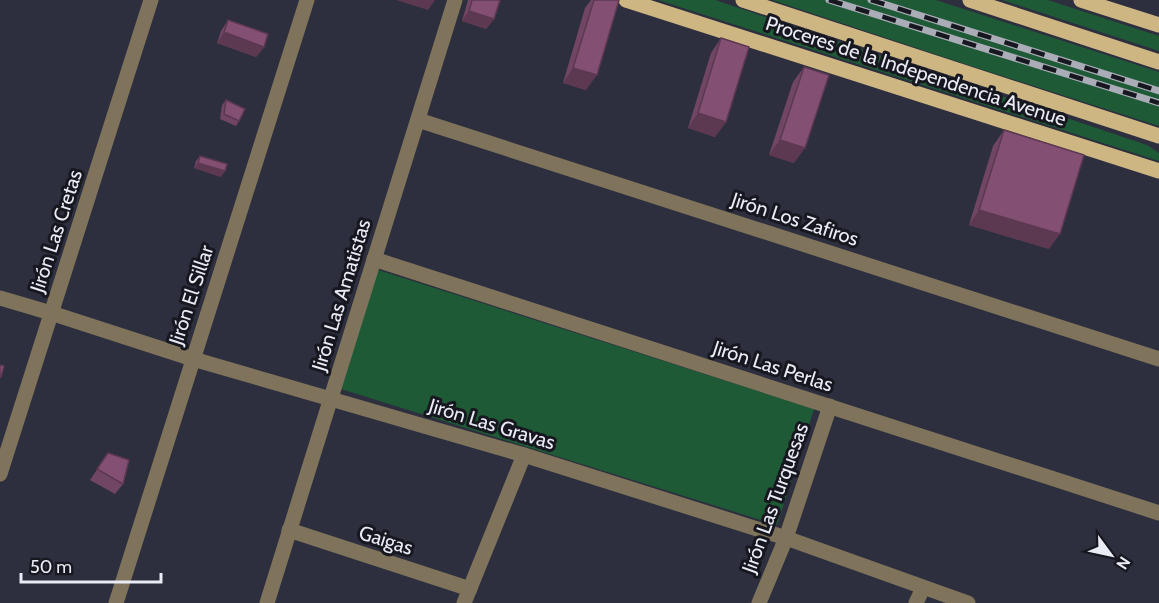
<svg xmlns="http://www.w3.org/2000/svg" width="1159" height="603" viewBox="0 0 1159 603" font-family="Cabin,sans-serif">
  <style>
    .green { fill: #1f5a36 }
    .lines { fill: none; stroke-linecap: round; stroke-linejoin: round }
    .minor { stroke: #7f745b; stroke-width: 15 }
    .major { stroke: #ceb683; stroke-width: 15 }
    .rail-casing { stroke: #aaacb8; stroke-width: 7 }
    .rail { stroke: #17181f; stroke-width: 4.5; stroke-dasharray: 14; stroke-linecap: butt }
    .wall { fill: #714564 }
    .shaded-wall { fill: #5c3851 }
    .building { fill: #835074; stroke: #5c3851; stroke-width: 1.5 }
    .labels { text-anchor: middle; dominant-baseline: central; stroke-width: 6; stroke-linejoin: round; paint-order: stroke }
    .street-label { font-size: 20px; fill: #e9ebf5; stroke: #17181f }
  </style>
  <rect width="100%" height="100%" fill="#2d2f3f"/>
  <!-- green -->
  <g class="green">
    <polygon points="658,0 715,0 1147,145 1159,153 1159,161"/>
    <polygon points="772,0 936,0 1159,72 1159,126 971,66"/>
    <polygon points="1002,0 1048,0 1159,36 1159,51"/>
    <polygon points="378,270 814,409 777,525 341,389"/>
  </g>
  <g class="lines">
    <!-- minor -->
    <g class="minor">
      <polyline points="418,120 1159,359"/>
      <polyline points="374,259 1159,513"/>
      <polyline points="0,298 51,313 193,359 524,455 786,538 968,603"/>
      <polyline points="0,474 151,0"/>
      <polyline points="289,530 470,589"/>
      <polyline points="116,603 307,0"/>
      <polyline points="267,603 455,0"/>
      <polyline points="464,603 524,455"/>
      <polyline points="759,603 786,538 830,406"/>
      <polyline points="916,603 923,588"/>
    </g>
    <!-- major -->
    <g class="major">
      <polyline points="626,0 1159,171"/>
      <polyline points="743,0 1159,136"/>
      <polyline points="970,0 1159,62"/>
      <polyline points="1081,0 1159,25"/>
    </g>
    <!-- rail casing -->
    <g class="rail-casing">
      <g id="rail">
        <polyline points="829,0 1159,103"/>
        <polyline points="871,0 1159,91"/>
      </g>
    </g>
    <!-- rail -->
    <use href="#rail" class="rail"/>
  </g>
  <!-- wall -->
  <g class="wall">
    <polygon points="468,0 500,0 494,19 486,29 462,21"/>
    <polygon points="591,0 618,0 586,90 563,83 585,8"/>
    <polygon points="228,20 264,47 256,57 217,43 221,31"/>
    <polygon points="721,38 726,122 715,137 688,128 711,53"/>
    <polygon points="804,67 794,163 769,155 793,82"/>
    <polygon points="226,100 239,121 236,126 220,119 222,105"/>
    <polygon points="1004,130 1049,249 969,225 993,146"/>
    <polygon points="200,156 221,177 194,168 196,161"/>
    <polygon points="108,453 123,484 115,494 90,480"/>
  </g>
  <!-- shaded-wall -->
  <g class="shaded-wall">
    <polygon points="396,0 435,0 428,10"/>
    <polygon points="469,11 494,19 486,29 462,21"/>
    <polygon points="224,32 264,47 256,57 217,43"/>
    <polygon points="573,68 597,75 586,90 563,83"/>
    <polygon points="698,113 726,122 715,137 688,128"/>
    <polygon points="780,140 805,148 794,163 769,155"/>
    <polygon points="198,163 225,171 221,177 194,168"/>
    <polygon points="979,210 1060,234 1049,249 969,225"/>
  </g>
  <!-- building -->
  <g class="building">
    <polygon points="472,0 500,0 494,19 469,11"/>
    <polygon points="594,0 619,0 597,75 573,68"/>
    <polygon points="228,20 268,34 264,47 224,32"/>
    <polygon points="721,38 749,47 726,122 698,113"/>
    <polygon points="804,67 829,75 805,148 780,140"/>
    <polygon points="226,100 245,109 239,121 224,114"/>
    <polygon points="1004,130 1084,155 1060,234 979,210"/>
    <polygon points="200,156 227,164 225,171 198,163"/>
    <polygon points="0,365 4,366 1,377 0,377"/>
    <polygon points="108,453 129,460 123,484 97,469"/>
  </g>
  <g class="labels">
    <!-- street labels -->
    <g class="street-label">
      <text transform="translate(916 71) rotate(18)">Proceres de la Independencia Avenue</text>
      <text transform="translate(795 219) rotate(18)">Jirón Los Zafiros</text>
      <text transform="translate(56 231) rotate(-72)">Jirón Las Cretas</text>
      <text transform="translate(191 295) rotate(-72)">Jirón El Sillar</text>
      <text transform="translate(341 295) rotate(-73)">Jirón Las Amatistas</text>
      <text transform="translate(773 366) rotate(18)">Jirón Las Perlas</text>
      <text transform="translate(492 424) rotate(17)">Jirón Las Gravas</text>
      <text transform="translate(775 498) rotate(-70)">Jirón Las Turquesas</text>
      <text transform="translate(386 540) rotate(18)">Gaigas</text>
    </g>
  </g>
  <!-- north arrow -->
  <g transform="translate(1111 555) rotate(123)" stroke="#17181f" stroke-width="4.5" paint-order="stroke">
  <path d="M0-4.5L10 22L0 15L-10 22Z" fill="#e9ebf5"/>
  <text y="-9" font-size="16" font-weight="bold" text-anchor="middle" fill="#e9ebf5">N</text>
  </g>
  <!-- scale -->
  <path d="M21 573v9h140v-9" fill="none" stroke="#e9ebf5" stroke-width="3"/>
  <text x="30" y="573" font-size="18" fill="#e9ebf5" stroke="#17181f" stroke-width="4.5" paint-order="stroke">50 m</text>
</svg>
